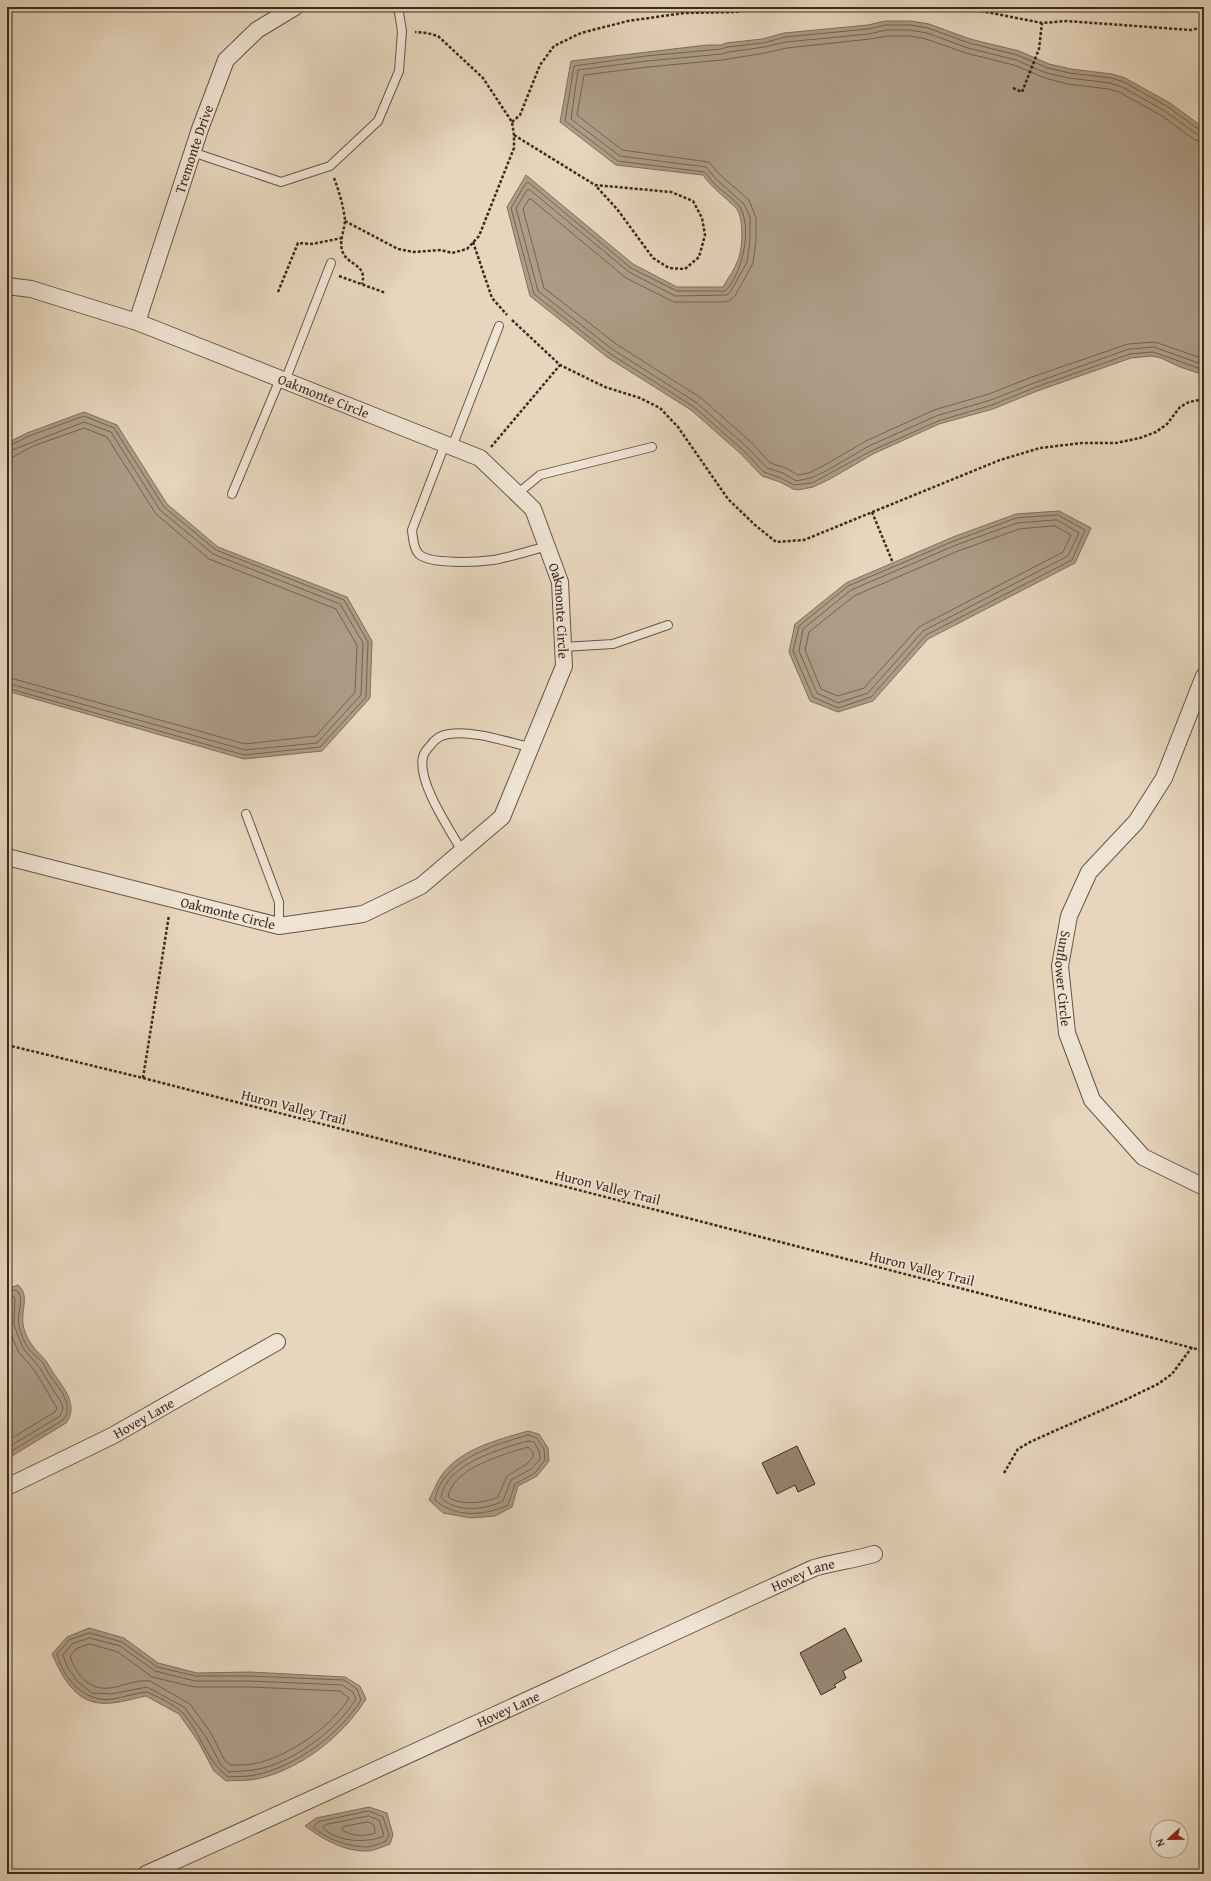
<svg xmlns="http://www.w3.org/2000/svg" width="1211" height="1881" viewBox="0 0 1211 1881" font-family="'Gentium Book Plus',serif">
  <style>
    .water { fill: #ad9c87; stroke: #806e5d }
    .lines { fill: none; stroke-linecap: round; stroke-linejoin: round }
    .shore { stroke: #746352; stroke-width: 1 }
    .building { fill: #958370; stroke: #3c2a1d }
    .service-casing { stroke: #675545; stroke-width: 10 }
    .minor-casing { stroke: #675545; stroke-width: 18 }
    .path { stroke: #3c2a1d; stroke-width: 2.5; stroke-dasharray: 3 2; stroke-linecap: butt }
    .service { stroke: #efe4d4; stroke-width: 8 }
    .minor { stroke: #efe4d4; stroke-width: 16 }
    .labels { text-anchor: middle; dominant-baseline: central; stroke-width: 3; stroke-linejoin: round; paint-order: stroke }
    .street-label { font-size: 14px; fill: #3c2a1d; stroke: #efe4d4 }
  </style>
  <rect width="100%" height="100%" fill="#e7d6bd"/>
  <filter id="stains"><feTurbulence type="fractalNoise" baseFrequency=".005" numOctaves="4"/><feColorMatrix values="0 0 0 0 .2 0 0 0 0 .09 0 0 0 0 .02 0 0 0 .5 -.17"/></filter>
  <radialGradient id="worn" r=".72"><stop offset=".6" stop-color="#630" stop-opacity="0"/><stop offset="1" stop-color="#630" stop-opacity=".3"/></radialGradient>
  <!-- water -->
  <g class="water">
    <path d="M885,21H911L929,24L970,39L1019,51L1049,64L1071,69L1112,74L1125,78L1170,103L1204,128V375L1180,367L1161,358L1152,356L1131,358L1037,391L993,409L939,424L873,454L830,479L813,487L798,490L793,489L780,482L762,476L741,454L691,410L607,357L530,296L507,207L526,175L633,264L677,287H723C728,278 735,269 738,260C743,248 744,217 736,208C725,197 712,188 703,175L616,165L560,122L571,61L707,45H721L726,43L762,39L784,33L868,25Z"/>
    <polygon points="84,412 117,425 167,504 218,547 347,597 372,641 370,698 322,751 244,759 7,691 7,443 27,433"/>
    <polygon points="1059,511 1091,528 1075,563 928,639 873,701 838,712 810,701 789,652 795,624 846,583 953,537 1016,514"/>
    <path d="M18,1285C30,1295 21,1310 23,1323C23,1329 28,1340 32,1345C36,1351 42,1356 46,1361C49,1365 51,1370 54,1374C64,1388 79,1406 66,1423L7,1459V1289Z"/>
    <path d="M528,1431L539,1434L548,1448L549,1461L537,1476L518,1486L512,1507L495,1516L471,1518L443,1513L429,1500C432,1494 435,1487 438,1481C455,1450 497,1440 528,1431Z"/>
    <path d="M89,1628L124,1638L158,1663L197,1673L250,1672L345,1677L360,1686L366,1699C342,1737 301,1769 257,1779C247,1781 236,1780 226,1781L214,1771L198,1741L179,1714L146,1696C135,1698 123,1702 112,1703C78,1707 64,1681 52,1654L67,1637Z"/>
    <path d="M369,1807L387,1813L393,1835L390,1844C384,1846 376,1850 369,1851C345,1852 324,1840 305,1826L316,1818Z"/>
  </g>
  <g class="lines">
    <!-- shore -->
    <g class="shore">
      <path d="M1204,131L1200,130L1168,107L1124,82L1111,78L1070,73L1048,68L1017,55L969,43L928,28L910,25H886L868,29L785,37L763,43L728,47L721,49L646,56L574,66L565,121L618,161L704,172C707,174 709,178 712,181C720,191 735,198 741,209C752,230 742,275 725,291H677L631,268L528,182L526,183L511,208L534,294L609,353L694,407L744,451L764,472L781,478L794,485L812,483L871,451L938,421L992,405L1036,387L1130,354L1153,352L1204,370"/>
      <polyline points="1204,136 1198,135 1165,111 1122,87 1110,83 1069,78 1046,73 1016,60 968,48 927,33 910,30 886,30 869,34 786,42 764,47 729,52 722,54 647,61 578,70 571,119 620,156 706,167 716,179 744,204 750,217 750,240 747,262 731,291 727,295 675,296 629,272 530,190 527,190 516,208 538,291 612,349 697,403 748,448 767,468 783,473 796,481 811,478 826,471 869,446 936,416 991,400 1034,383 1129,349 1154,347 1204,365"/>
      <polyline points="1204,142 1195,140 1162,116 1119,92 1108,89 1068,84 1045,78 1014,65 966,53 926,39 910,36 887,36 870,39 787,48 765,53 722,60 648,67 584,75 577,115 622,150 709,162 720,175 749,200 756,218 756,241 753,263 735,296 729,301 723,302 674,302 626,278 531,199 529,199 523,209 544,288 616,344 701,398 752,443 770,463 786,468 798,475 809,473 823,466 866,441 934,410 989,394 1032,377 1128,344 1155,342 1204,359"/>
      <polyline points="7,447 29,436 84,416 114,428 164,507 216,550 344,600 368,642 366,697 320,747 244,755 7,688"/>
      <polyline points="7,452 84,422 111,432 160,510 213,554 340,604 363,643 361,695 317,743 245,750 7,683"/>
      <polyline points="7,458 13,457 33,446 84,428 107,437 156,514 209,559 336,609 357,645 355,692 316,736 245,744 7,677"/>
      <polygon points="1058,515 1085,530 1072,560 926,635 871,697 838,708 813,697 793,651 799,626 848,586 954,541 1016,518"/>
      <polygon points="1057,520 1079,533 1068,556 923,631 868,693 838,703 817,693 799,651 803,629 851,590 956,545 1017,523"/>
      <polygon points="1055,526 1071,535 1063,552 919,627 864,688 838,696 821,689 805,650 809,632 854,596 958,551 1019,529"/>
      <path d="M7,1292L16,1290C26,1297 16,1315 19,1325C20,1332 24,1342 28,1348C32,1354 39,1358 43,1363C46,1368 48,1373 51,1377C59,1388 75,1406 63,1420L7,1454"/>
      <polyline points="7,1297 13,1296 15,1298 14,1325 23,1348 39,1367 61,1402 63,1408 60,1416 7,1448"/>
      <polyline points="7,1303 9,1305 8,1326 18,1351 35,1371 57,1408 55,1412 7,1441"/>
      <path d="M528,1435L537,1438L544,1449L545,1460L535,1473L515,1484L508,1505C484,1516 455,1518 435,1500C440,1461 496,1444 528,1435Z"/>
      <path d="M528,1441L534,1442L539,1451L540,1459L531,1469L511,1480L503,1501C485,1510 457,1513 441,1498C445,1464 500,1449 528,1441Z"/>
      <path d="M528,1447L533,1452V1457L527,1464L507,1476L498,1497C486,1503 460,1506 448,1497C452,1468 505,1454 528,1447Z"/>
      <path d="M90,1633L122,1642L157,1667L196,1676H250L344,1680L357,1689L361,1700C340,1734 295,1767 255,1775C247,1777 237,1776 228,1777C206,1761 200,1731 182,1712C175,1705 156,1696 147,1692C136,1693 124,1697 113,1699C85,1703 64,1680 57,1654L69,1640Z"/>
      <path d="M90,1638L120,1646L155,1671L195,1681H250L342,1685L353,1692L356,1699C336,1731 291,1764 254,1770C246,1771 237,1771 229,1772L221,1765L206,1737L184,1707L147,1687L111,1694L92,1693L78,1682L68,1668L63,1655L72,1644Z"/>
      <path d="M90,1644L118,1652L152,1677L194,1687H250L340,1691L349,1698C332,1727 286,1758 253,1764C246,1765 238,1765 231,1765L225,1761L211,1733L190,1704L150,1681C128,1678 108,1698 87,1682C79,1676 73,1666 70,1656L76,1649Z"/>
      <path d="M369,1811L383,1817L389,1835L386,1841C381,1843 374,1846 368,1847C350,1847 327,1840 313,1827L318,1822Z"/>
      <path d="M369,1816L379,1820L384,1835L382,1837C365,1843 337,1842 323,1828L325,1825Z"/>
      <path d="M368,1822L374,1825L375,1833C365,1837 351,1836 342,1830L343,1827Z"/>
    </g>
  </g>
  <!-- building -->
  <g class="building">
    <polygon points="797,1446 815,1484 798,1492 795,1485 777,1494 762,1463"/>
    <polygon points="845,1628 862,1661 843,1671 846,1678 834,1685 836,1687 821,1695 800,1653"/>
  </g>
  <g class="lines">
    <!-- service casing -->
    <g class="service-casing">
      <g id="service">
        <polyline points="192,152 281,182 330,166 378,121 399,71 402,31 398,7"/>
        <polyline points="285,381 331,263"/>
        <path d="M445,444L412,530C413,537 413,547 418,553C427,565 478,562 493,560C511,557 529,551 547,546"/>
        <polyline points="452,447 499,326"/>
        <polyline points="232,494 280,379"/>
        <polyline points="517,494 540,475 652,447"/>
        <polyline points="563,647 613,644 668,625"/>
        <polyline points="246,814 279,902 279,926"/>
        <path d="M462,851C450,830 417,782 423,757C424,753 427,749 430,746C434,740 441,735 449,734C473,730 507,742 530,747"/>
      </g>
    </g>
    <!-- minor casing -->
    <g class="minor-casing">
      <g id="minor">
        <path id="s1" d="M7,286L31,289L137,322L480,458L533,509L560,582L564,666L502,817L421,886L363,914L279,926L7,857"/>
        <path id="s2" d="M137,322L200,129L226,60L257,30L295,7"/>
        <path id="s3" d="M1204,676L1164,778L1136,822L1089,872L1069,916L1060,966L1067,1033L1092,1100L1143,1157L1204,1187"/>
        <path id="s4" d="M7,1487L112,1436L277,1342"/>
        <path id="s5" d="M146,1874C370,1774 591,1670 814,1568C834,1562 854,1560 874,1554"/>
      </g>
    </g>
    <!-- path -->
    <g class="path">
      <polyline points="961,7 1042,23 1066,21 1191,30 1204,27"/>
      <polyline points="1013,88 1022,92 1039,49 1042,23"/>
      <polyline points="512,122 520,115 540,65 554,46 581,33 628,21 684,13 736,12 755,7"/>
      <polyline points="514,135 595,185 671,192 693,201 702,218 705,235 699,257 685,269 669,268 653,258 617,209 595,185"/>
      <path d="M334,178C338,188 344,208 345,220C345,229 339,240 342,250C346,266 368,263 362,284"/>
      <polyline points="345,221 398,249 414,252 441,250 452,253 467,249 479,236 514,148 514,135 512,122 483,78 438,36 427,33 415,32"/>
      <polyline points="473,242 492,298 507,315"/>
      <polyline points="339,276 386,293"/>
      <polyline points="278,292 298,243 312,244 342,238"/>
      <polyline points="512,320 560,365 605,387 640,398 660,408 678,427 728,499 755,525 776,542 804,540 1000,460 1040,448 1082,443 1116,443 1140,438 1156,432 1167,424 1180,407 1189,402 1204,399"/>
      <polyline points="491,447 560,365"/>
      <polyline points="872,512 893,563"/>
      <polyline points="7,1045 143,1078 1204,1351"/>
      <polyline points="143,1078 169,915"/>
      <polyline points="1004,1473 1018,1449 1032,1441 1127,1399 1158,1384 1172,1374 1192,1347"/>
    </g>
    <!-- service -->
    <use href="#service" class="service"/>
    <!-- minor -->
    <use href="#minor" class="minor"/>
  </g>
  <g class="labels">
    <!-- street labels -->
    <g class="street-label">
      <text stroke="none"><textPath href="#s2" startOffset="182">Tremonte Drive</textPath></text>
      <text stroke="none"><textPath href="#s1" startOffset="336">Oakmonte Circle</textPath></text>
      <text stroke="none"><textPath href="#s1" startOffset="684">Oakmonte Circle</textPath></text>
      <text transform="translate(228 913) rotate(14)">Oakmonte Circle</text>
      <text stroke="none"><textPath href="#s3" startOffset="342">Sunflower Circle</textPath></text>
      <text transform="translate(294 1107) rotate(14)">Huron Valley Trail</text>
      <text transform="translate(608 1187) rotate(14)">Huron Valley Trail</text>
      <text transform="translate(922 1268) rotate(14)">Huron Valley Trail</text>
      <text stroke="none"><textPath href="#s4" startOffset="153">Hovey Lane</textPath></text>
      <text stroke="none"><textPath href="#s5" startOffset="722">Hovey Lane</textPath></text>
      <text stroke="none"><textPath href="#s5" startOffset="398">Hovey Lane</textPath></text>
    </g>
  </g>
  <!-- margin -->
  <rect width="1211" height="1881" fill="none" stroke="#e7d6bd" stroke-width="24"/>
  <rect x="8" y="8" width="1195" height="1865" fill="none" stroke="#3c2a1d" stroke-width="2"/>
  <rect x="12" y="12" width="1187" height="1857" fill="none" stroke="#3c2a1d"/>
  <!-- north arrow -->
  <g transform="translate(1169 1839) rotate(248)"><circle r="19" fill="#efe4d4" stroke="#a79a8b"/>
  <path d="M0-3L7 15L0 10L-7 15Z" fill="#8f2418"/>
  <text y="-6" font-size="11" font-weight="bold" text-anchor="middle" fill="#3c2a1d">N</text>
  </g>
  <rect width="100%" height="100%" filter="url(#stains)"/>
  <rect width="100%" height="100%" fill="url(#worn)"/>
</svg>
